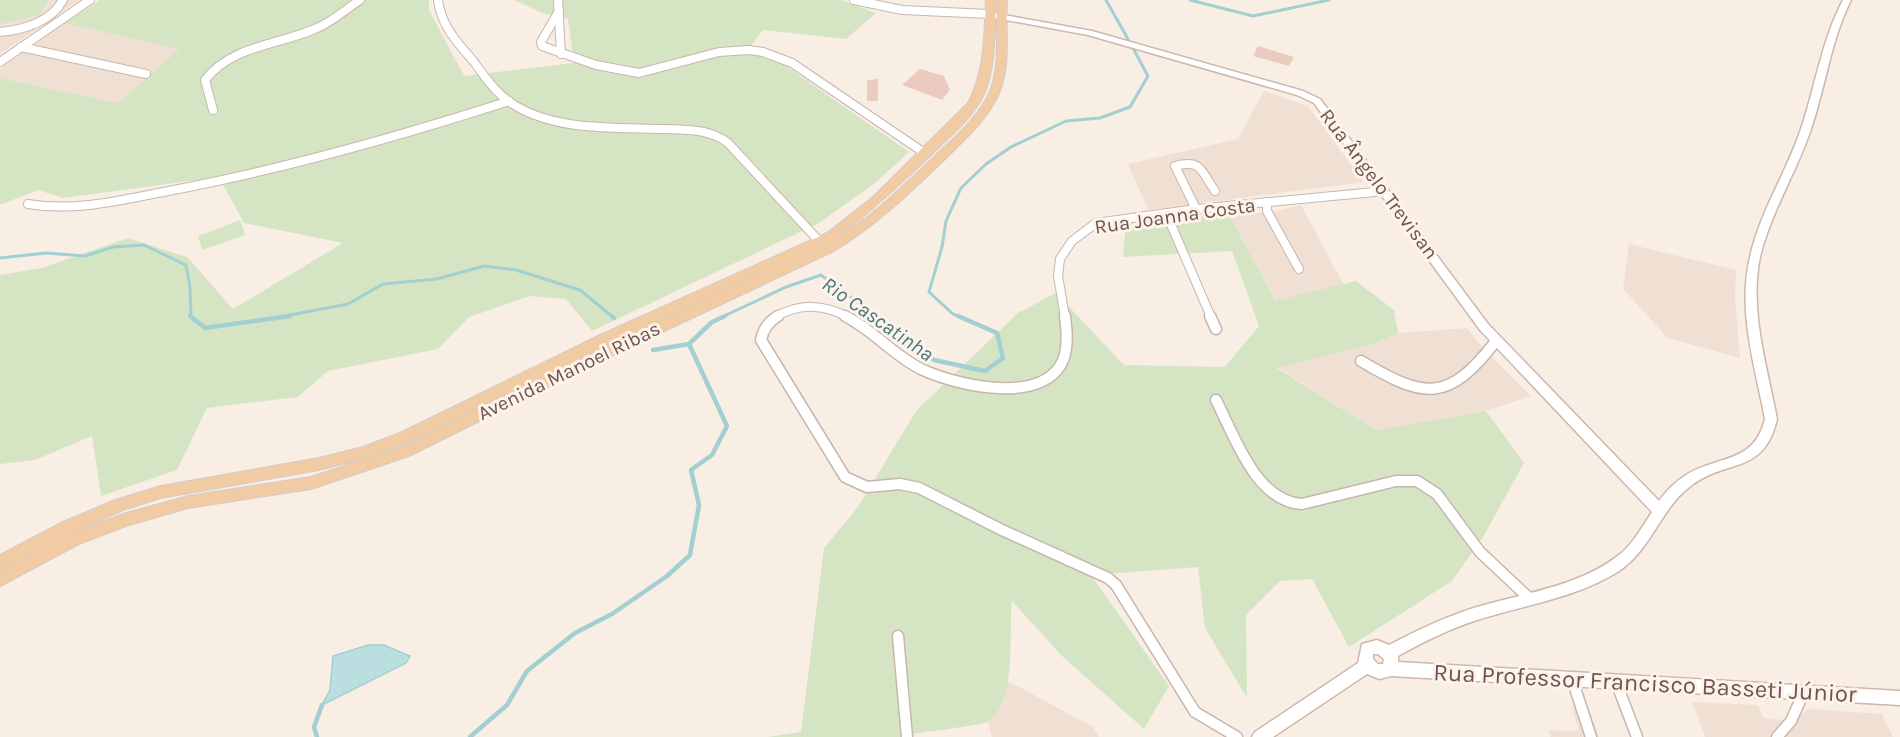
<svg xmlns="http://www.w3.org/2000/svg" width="1900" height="737" viewBox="0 0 1900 737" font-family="Karla,sans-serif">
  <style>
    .residential { fill: #f0e0d3 }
    .green { fill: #d5e5c4 }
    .water { fill: #bbdfe0; stroke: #a2cfd1; stroke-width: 1.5 }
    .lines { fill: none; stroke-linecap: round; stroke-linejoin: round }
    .stream-far1 { stroke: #a2cfd1; stroke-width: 3 }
    .stream { stroke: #a2cfd1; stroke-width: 4.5 }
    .building { fill: #ebcbbf }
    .street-far1-casing { stroke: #c8b6ac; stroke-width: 10 }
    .street-casing { stroke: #c8b6ac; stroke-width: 13 }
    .secondary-casing { stroke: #ceb7ad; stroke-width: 3 }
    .primary-casing { stroke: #d4ccca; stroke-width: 2 }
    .street-far1 { stroke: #fff; stroke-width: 8 }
    .street { stroke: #fff; stroke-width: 10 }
    .secondary { fill: #fff; fill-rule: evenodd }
    .primary { fill: #f1cba3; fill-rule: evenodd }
    .labels { text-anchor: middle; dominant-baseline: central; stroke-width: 6; stroke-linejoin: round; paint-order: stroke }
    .street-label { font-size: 20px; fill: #6e554d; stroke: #fdf3ea }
    .water-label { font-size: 21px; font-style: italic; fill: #467779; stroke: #fdf3ea }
    .near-street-label { font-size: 24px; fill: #6e554d; stroke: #fdf3ea }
  </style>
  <rect width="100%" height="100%" fill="#f9eee4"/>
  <!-- residential -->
  <g class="residential">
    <polygon points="0,0 79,0 0,54"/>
    <polygon points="65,23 180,48 118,103 0,78 0,68"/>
    <polygon points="1264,91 1308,106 1364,182 1148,210 1128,164 1238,139"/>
    <polygon points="1301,205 1344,285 1275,301 1228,212 1268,213"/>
    <polygon points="1629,244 1736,270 1735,299 1740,358 1668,338 1623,289"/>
    <polygon points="1467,328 1483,348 1531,396 1486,411 1376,430 1277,367 1373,344 1398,333"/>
    <polygon points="1008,681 1093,727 1099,737 992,737 988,722 1002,706"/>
    <polygon points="1692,702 1757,705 1764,718 1791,721 1809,709 1882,714 1893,737 1705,737"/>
    <polygon points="1572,707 1589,708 1599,737 1551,737 1549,730 1579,731"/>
  </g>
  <!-- green -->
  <g class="green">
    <polygon points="0,0 48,0 40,15 0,24"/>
    <polygon points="100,0 429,0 429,10 464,76 574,63 568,19 543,13 514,0 841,0 876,13 846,39 763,30 747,51 776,59 909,152 875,183 819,223 592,331 566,299 530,296 469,317 438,349 328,371 298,397 207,408 177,470 101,496 92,436 35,460 0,464 0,275 42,268 128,238 187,257 233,309 343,243 244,223 219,177 63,198 38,190 0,205 0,78 118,103 179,49 65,23"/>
    <path d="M1228,212L1275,301L1356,281L1394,310L1398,333L1373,344L1277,368L1376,430L1486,411L1524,463L1483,537L1452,581L1349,647L1312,579L1280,581L1246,615L1247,698L1205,628L1198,567L1091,575L1169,686L1144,729L1062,656L1012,601C1008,632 1018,701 989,721C981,726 916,733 902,735L901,737H768L801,732L824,548L858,507L916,411L1018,313L1056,293L1124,365L1225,367L1259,326L1232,251L1123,257L1126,223Z"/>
    <polygon points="240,220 245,235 202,250 198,236"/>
  </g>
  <!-- water -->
  <polygon class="water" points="368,645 384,645 410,656 406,663 322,705 330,690 333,656"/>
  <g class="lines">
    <!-- stream-far1 -->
    <g class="stream-far1">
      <polyline points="1106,0 1128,39"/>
      <polyline points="1190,0 1253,16 1329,0"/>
      <polyline points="0,258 46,253 85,256 113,247 144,245 186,265 190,287 191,317"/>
      <polyline points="279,317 348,304 383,284 437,279 484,266 516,270 580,290 613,317"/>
      <polyline points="722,317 786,287 821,275 877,317"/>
      <polyline points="961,317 953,314 929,292 942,247 946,221 961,188 986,164 1011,147 1066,121 1100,118 1130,107 1148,76 1134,50"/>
    </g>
    <!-- stream -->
    <g class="stream">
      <polyline points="190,316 205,328 290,316"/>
      <polyline points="612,316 614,318"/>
      <polyline points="875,316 934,360 985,371 1003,358 997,333 958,316"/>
      <polyline points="653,350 689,344 712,322 725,316"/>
      <polyline points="317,737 314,727 322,705"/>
      <polyline points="470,737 507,705 527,671 575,633 612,614 667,576 690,555 699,505 691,470 712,455 727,426 689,344"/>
    </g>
  </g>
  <!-- building -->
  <g class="building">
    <polygon points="1258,46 1294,57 1289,66 1253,56"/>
    <polygon points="920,69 944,76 950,90 942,100 902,85"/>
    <polygon points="878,79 878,101 867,101 867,80"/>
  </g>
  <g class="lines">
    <!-- street-far1 casing -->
    <g class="street-far1-casing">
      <g id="street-far1">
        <path d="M438,0C441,26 458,43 474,62C485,77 496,93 511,103C555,132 616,127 667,129C689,130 710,129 728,143L820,242"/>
        <polyline points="558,0 561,54"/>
        <polyline points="854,0 902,10 989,14"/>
        <polyline points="559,11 541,42 542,46 596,65 639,73 719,52 749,50 763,52 792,63 926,154"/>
        <path d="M0,32C23,30 51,22 63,0"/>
        <polyline points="21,47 146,74"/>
        <polyline points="0,62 90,0"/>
        <path d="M213,110L205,80C232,45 280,45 317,28C332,22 346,9 360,0"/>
        <polyline points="1267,202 1267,211 1299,269"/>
        <path d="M28,204C75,212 122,200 168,191C284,169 397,137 509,101"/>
        <path d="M1196,209L1175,166C1202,159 1201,171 1215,191"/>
        <polyline points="1166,213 1211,317"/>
        <path d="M775,317C800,303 823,304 848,317"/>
        <polyline points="1065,317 1058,276 1060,259 1072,241 1096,223 1196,209 1385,191"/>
      </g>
    </g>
    <!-- street casing -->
    <g class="street-casing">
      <g id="street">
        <path d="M778,316C768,322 763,329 761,340L845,477L867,487L900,484L919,488L1002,530L1108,578L1116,585L1195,712L1237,737"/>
        <path d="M845,316C873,330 893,355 921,369C955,385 1035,404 1060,366C1069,352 1067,332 1065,316"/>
        <polyline points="1210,316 1216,329"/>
        <path d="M1361,361C1425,399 1448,403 1496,341"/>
        <path d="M1216,400C1234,435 1256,502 1302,504L1396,481H1417L1437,494L1480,552L1529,598"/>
        <polyline points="898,636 907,737"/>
        <polyline points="1572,679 1591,737"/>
        <polyline points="1616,682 1637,737"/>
        <polyline points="1777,737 1791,721 1804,692"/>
      </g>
    </g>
    <!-- secondary casing -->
    <g class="secondary-casing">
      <path id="secondary" d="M1843,0H1851C1831,40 1826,84 1812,126C1798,170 1771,211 1760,257C1749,311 1767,366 1777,419C1764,475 1729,458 1692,485C1661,507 1652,549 1619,571C1577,598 1524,605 1477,620C1449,629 1423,642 1398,656V662L1900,691V705L1391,676L1379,679L1367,674L1273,737H1252L1255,732L1358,663L1362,644L1377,640L1389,645C1418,630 1447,616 1477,607C1524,593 1580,586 1619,555C1633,544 1642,527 1652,512L1480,330L1314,103L1297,95L1088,35L990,17L987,16V12L1092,31L1303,91L1320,99L1488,324L1659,501C1666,491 1675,482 1686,475C1718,455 1754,464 1765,419C1755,366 1737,311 1750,257C1760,211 1788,170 1802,126C1816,83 1822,40 1843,0ZM1373,654H1378L1384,659L1383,664H1378L1373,659Z"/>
    </g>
    <!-- primary casing -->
    <g class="primary-casing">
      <path id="primary" d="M986,0H996C994,29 996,59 987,87C978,114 952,134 932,154C901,184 870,212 835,239C872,217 903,186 934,157C954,137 979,118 990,91C1001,63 995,30 997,0H1007C1005,30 1011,62 1000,91C989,119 964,140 943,161C909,194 875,226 834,251L586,368L409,456L311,489L188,508L126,526L79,544L0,586V571L65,536L0,570V555L63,522L115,500L161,486L319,458L363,447L400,433L598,336L827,233L873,197L968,103C985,71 984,36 986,0ZM835,239L576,360L399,448L311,477L188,496L126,513L69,534L123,510L161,498L319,470L370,457L410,441L608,344Z"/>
    </g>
    <!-- street-far1 -->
    <use href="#street-far1" class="street-far1"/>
    <!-- street -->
    <use href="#street" class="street"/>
    <!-- secondary -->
    <use href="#secondary" class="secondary"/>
    <!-- primary -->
    <use href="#primary" class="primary"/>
  </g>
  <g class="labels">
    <!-- street labels -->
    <g class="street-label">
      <text transform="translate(1379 184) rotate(53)">Rua Ângelo Trevisan</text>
      <text transform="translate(1175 216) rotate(-8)">Rua Joanna Costa</text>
      <text transform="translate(569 371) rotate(-26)">Avenida Manoel Ribas</text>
    </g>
    <!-- water labels -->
    <g class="water-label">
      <text transform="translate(878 319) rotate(35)">Rio Cascatinha</text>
    </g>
    <!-- near-street labels -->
    <g class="near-street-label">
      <text transform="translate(1645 683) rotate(3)">Rua Professor Francisco Basseti Júnior</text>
    </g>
  </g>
</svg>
